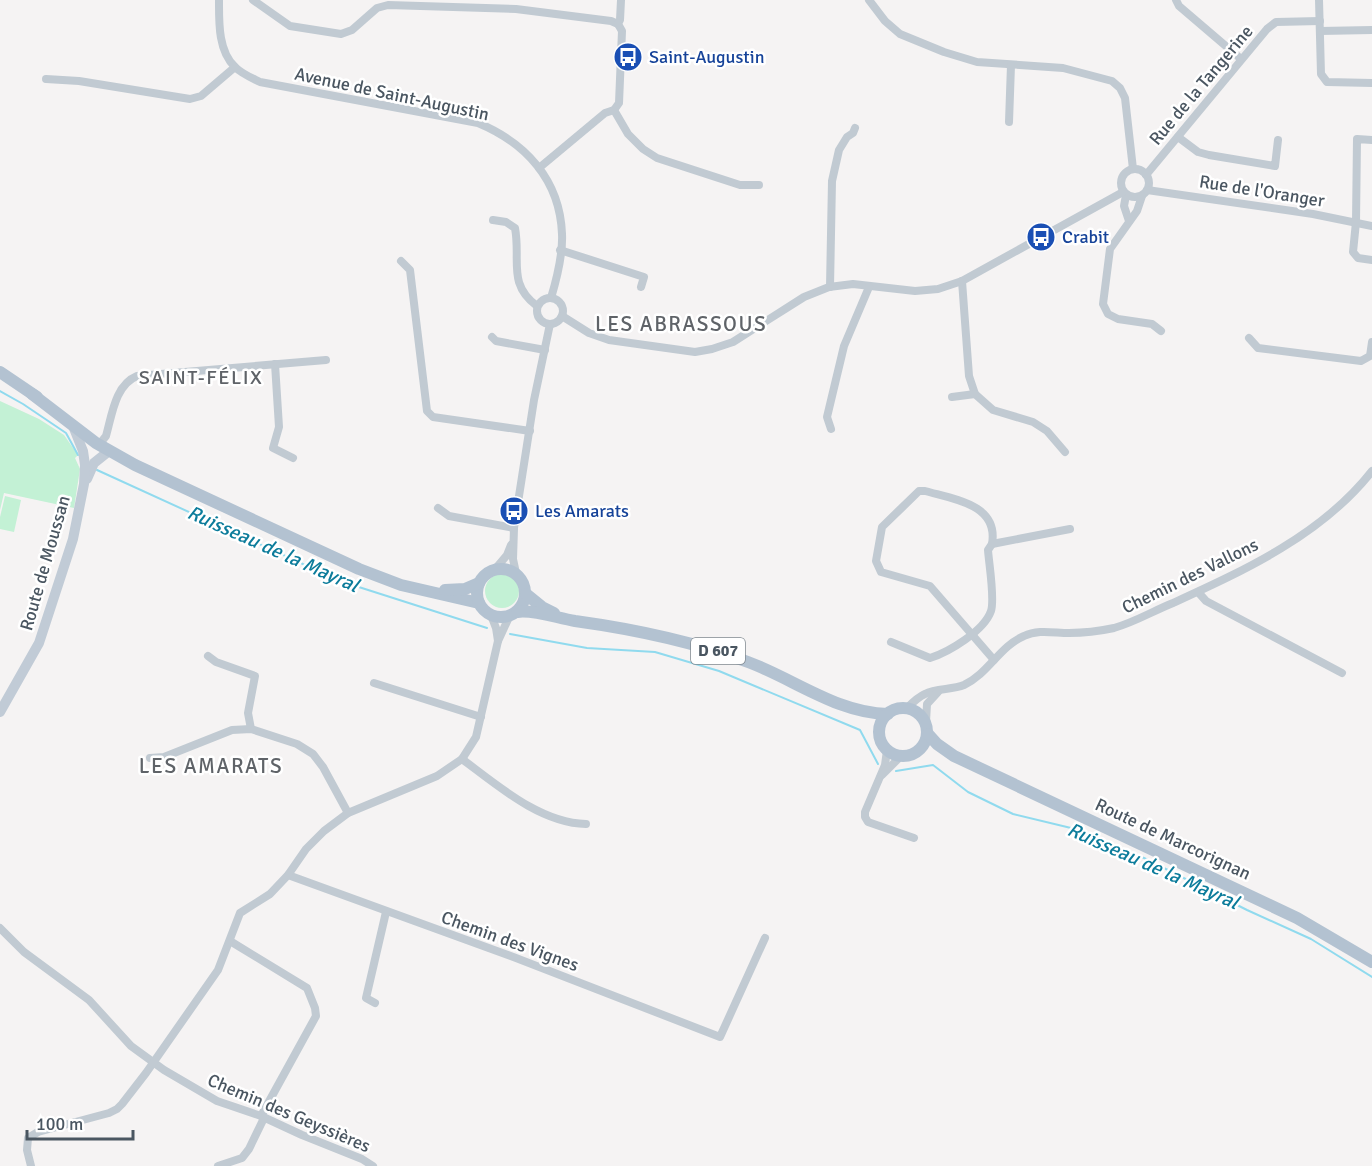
<svg xmlns="http://www.w3.org/2000/svg" width="1372" height="1166" viewBox="0 0 1372 1166" font-family="Signika,sans-serif">
  <style>
    .green { fill: #c3f1d5 }
    .lines { fill: none; stroke-linecap: round; stroke-linejoin: round }
    .stream { stroke: #90daee; stroke-width: 2 }
    .street { stroke: #c1cad2; stroke-width: 8 }
    .secondary { stroke: #c1cbd6; stroke-width: 10 }
    .primary { stroke: #b3c2d1; stroke-width: 12 }
    .labels { text-anchor: middle; dominant-baseline: central; stroke-width: 5; stroke-linejoin: round; paint-order: stroke }
    .shield { fill: #fff; stroke: #808990; stroke-width: 1.5 }
    .shield-label { font-size: 16px; font-weight: bold; fill: #4a5661 }
    .transit-label { font-size: 18px; fill: #164399; stroke: #fff; text-anchor: start }
    .street-label { font-size: 18px; fill: #4a5661; stroke: #fff }
    .neighbourhood-label { font-size: 20px; letter-spacing: 1.5px; fill: #5f6368; stroke: #fff }
    .water-label { font-size: 20px; font-style: italic; fill: #0c7c9b; stroke: #fff }
    .quarter-label { font-size: 21px; letter-spacing: 1.5px; fill: #5f6368; stroke: #fff }
  </style>
  <rect width="100%" height="100%" fill="#f5f3f3"/>
  <!-- green -->
  <g class="green">
    <polygon points="0,401 39,419 64,435 78,455 75,458 80,469 74,508 4,493 0,510"/>
    <polygon points="5,496 21,500 14,532 0,529 0,517"/>
    <circle cx="502" cy="591" r="17"/>
  </g>
  <g class="lines">
    <!-- stream -->
    <g class="stream">
      <polyline points="0,391 23,404 66,433 78,455"/>
      <polyline points="97,470 340,581 487,628"/>
      <polyline points="510,634 587,648 655,652 719,671 860,730 878,764"/>
      <polyline points="896,771 933,765 968,792 1013,814 1071,828 1144,858 1247,910 1311,939 1372,977"/>
    </g>
    <!-- street -->
    <g class="street">
      <path d="M219,0C219,22 218,51 235,67C242,74 252,78 260,82L478,123C526,143 560,180 562,234C563,255 557,278 551,298"/>
      <polyline points="253,0 290,26 341,34 352,30 377,8 388,5 516,9 611,21 618,24"/>
      <polyline points="869,0 885,21 900,34 944,52 977,62 1063,68 1112,81 1120,88 1125,98 1133,169"/>
      <polyline points="1176,0 1179,6 1241,59"/>
      <polyline points="1319,0 1321,74 1327,82 1372,83"/>
      <polyline points="1320,31 1372,30"/>
      <polyline points="46,79 79,81 190,99 201,96 235,67"/>
      <polyline points="614,110 628,134 643,149 657,158 740,185 759,185"/>
      <polyline points="1009,122 1011,65"/>
      <polyline points="1178,137 1198,152 1209,155 1275,166 1278,140"/>
      <polyline points="1372,140 1357,139 1356,222 1353,252 1358,258 1372,260"/>
      <polyline points="539,168 605,113 614,110 619,103 622,31 618,24 620,20 621,0"/>
      <circle cx="1135" cy="183" r="14"/>
      <polyline points="1146,175 1267,29 1276,22 1320,21"/>
      <polyline points="1147,190 1313,214 1372,226"/>
      <polyline points="1126,195 1124,206 1129,221"/>
      <polyline points="1142,196 1137,211 1110,249 1103,304 1108,314 1118,319 1152,324 1161,331"/>
      <path d="M493,220L506,222L515,228C521,260 507,284 537,306"/>
      <polyline points="560,250 644,277 641,287"/>
      <polyline points="401,261 410,270 427,411 433,417 530,431"/>
      <polyline points="962,281 969,376 975,394 993,410 1033,422 1047,431 1065,452"/>
      <polyline points="830,287 832,181 839,150 847,137 853,133 855,128"/>
      <circle cx="550" cy="311" r="13"/>
      <polyline points="562,316 589,333 609,340 695,352 712,349 733,342 804,297 829,287 853,284 915,291 938,289 962,281 1123,192"/>
      <polyline points="492,337 496,341 545,350"/>
      <polyline points="1249,338 1258,348 1361,361 1370,356 1372,342"/>
      <polyline points="275,364 279,427 273,448 293,458"/>
      <polyline points="952,397 975,394"/>
      <polyline points="831,429 827,417 844,346 869,287"/>
      <path d="M102,441L106,436C112,415 115,385 137,376L326,360"/>
      <polyline points="438,508 449,516 514,528"/>
      <path d="M992,544C999,504 953,499 925,491H919L882,527L876,561L881,572L930,586L994,660"/>
      <polyline points="496,568 507,555 511,545"/>
      <polyline points="516,573 513,559 514,528 534,400 550,324"/>
      <polyline points="1198,592 1206,601 1342,673"/>
      <polyline points="491,615 496,628 498,641 510,615"/>
      <path d="M891,642L930,658C949,652 984,631 991,611C995,599 989,564 988,550L992,544L1070,529"/>
      <polyline points="208,656 216,662 255,676 248,713 251,729"/>
      <polyline points="374,683 481,717"/>
      <path d="M907,708C912,703 918,697 925,694C936,688 952,690 964,685C988,674 1000,646 1024,636C1038,629 1054,633 1069,633C1084,633 1100,631 1114,628C1135,622 1153,611 1173,603C1245,570 1322,535 1372,471"/>
      <polyline points="926,722 927,704 938,692"/>
      <polyline points="887,750 885,765 865,812 865,817 868,822 914,838"/>
      <polyline points="150,758 164,757 232,730 251,729 297,744 313,754 323,767 348,813"/>
      <path d="M462,759C497,785 540,823 586,824"/>
      <polyline points="882,775 900,757"/>
      <polyline points="288,875 516,958 720,1037 765,938"/>
      <polyline points="0,928 24,952 89,1000 131,1046 164,1070 217,1101 261,1116 302,1135 362,1159 373,1166"/>
      <polyline points="230,941 307,988 315,1008 316,1016 261,1116"/>
      <polyline points="375,1003 366,998 386,912"/>
      <polyline points="31,1166 27,1150 28,1138 38,1132 109,1113 117,1109 122,1104 146,1073 218,970 240,913 270,894 288,875 306,849 324,831 348,813 437,776 462,759 476,737 498,641"/>
      <polyline points="218,1166 242,1158 249,1149 264,1118"/>
    </g>
    <!-- secondary -->
    <g class="secondary">
      <polyline points="87,479 94,463 109,451"/>
      <polyline points="0,712 39,643 73,539 84,484 85,465 83,451 73,426"/>
    </g>
    <!-- primary -->
    <g class="primary">
      <polyline points="0,372 37,397"/>
      <polyline points="32,394 96,443 135,465 359,569 401,585 479,603"/>
      <circle cx="501" cy="593" r="24"/>
      <polyline points="445,590 465,589 479,583"/>
      <polyline points="526,594 542,607 554,613"/>
      <path d="M517,612C532,609 557,618 575,621C633,629 692,641 748,662C794,679 837,713 888,714"/>
      <circle cx="903" cy="732" r="24"/>
      <polyline points="928,734 937,744 954,756 1297,918 1372,962"/>
    </g>
  </g>
  <!-- icons -->
  <defs>
    <g id="bus-disc" transform="scale(1.5)"><circle r="9.5" fill="#1a4fb4" stroke="#fff"/><path d="M-5-6H5V4H4V6H2V4H-2V6H-4V4H-5ZM-3.5-4V0h7V-4ZM-3.5 1.2v1.5H-2V1.2ZM2 1.2v1.5H3.5V1.2Z" fill="#fff"/></g>
  </defs>
  <g fill-rule="evenodd">
    <use href="#bus-disc" x="628" y="57"/>
    <use href="#bus-disc" x="1041" y="237"/>
    <use href="#bus-disc" x="514" y="511"/>
  </g>
  <g class="labels">
    <!-- shield labels -->
    <rect class="shield" x="691" y="638" width="54" height="26" rx="4.5"/>
    <g class="shield-label">
      <text x="718" y="651">D 607</text>
    </g>
    <!-- transit labels -->
    <g class="transit-label">
      <text x="649" y="57">Saint-Augustin</text>
      <text x="1062" y="237">Crabit</text>
      <text x="535" y="511">Les Amarats</text>
    </g>
    <!-- street labels -->
    <g class="street-label">
      <text transform="translate(1201 85) rotate(-50)">Rue de la Tangerine</text>
      <text transform="translate(392 94) rotate(12)">Avenue de Saint-Augustin</text>
      <text transform="translate(1262 191) rotate(9)">Rue de l'Oranger</text>
      <text transform="translate(45 563) rotate(-74)">Route de Moussan</text>
      <text transform="translate(1190 576) rotate(-26)">Chemin des Vallons</text>
      <text transform="translate(1173 839) rotate(25)">Route de Marcorignan</text>
      <text transform="translate(510 941) rotate(20)">Chemin des Vignes</text>
      <text transform="translate(289 1113) rotate(23)">Chemin des Geyssières</text>
    </g>
    <!-- neighbourhood labels -->
    <g class="neighbourhood-label">
      <text x="201" y="377">SAINT-FÉLIX</text>
    </g>
    <!-- water labels -->
    <g class="water-label">
      <text transform="translate(273 549) rotate(24)">Ruisseau de la Mayral</text>
      <text transform="translate(1153 866) rotate(24)">Ruisseau de la Mayral</text>
    </g>
    <!-- quarter labels -->
    <g class="quarter-label">
      <text x="681" y="324">LES ABRASSOUS</text>
      <text x="211" y="766">LES AMARATS</text>
    </g>
  </g>
  <!-- scale -->
  <path d="M27 1130v9h106v-9" fill="none" stroke="#4a5661" stroke-width="3"/>
  <text x="36" y="1130" font-size="18" fill="#4a5661" stroke="#ffffff" stroke-width="4.5" paint-order="stroke">100 m</text>
</svg>
